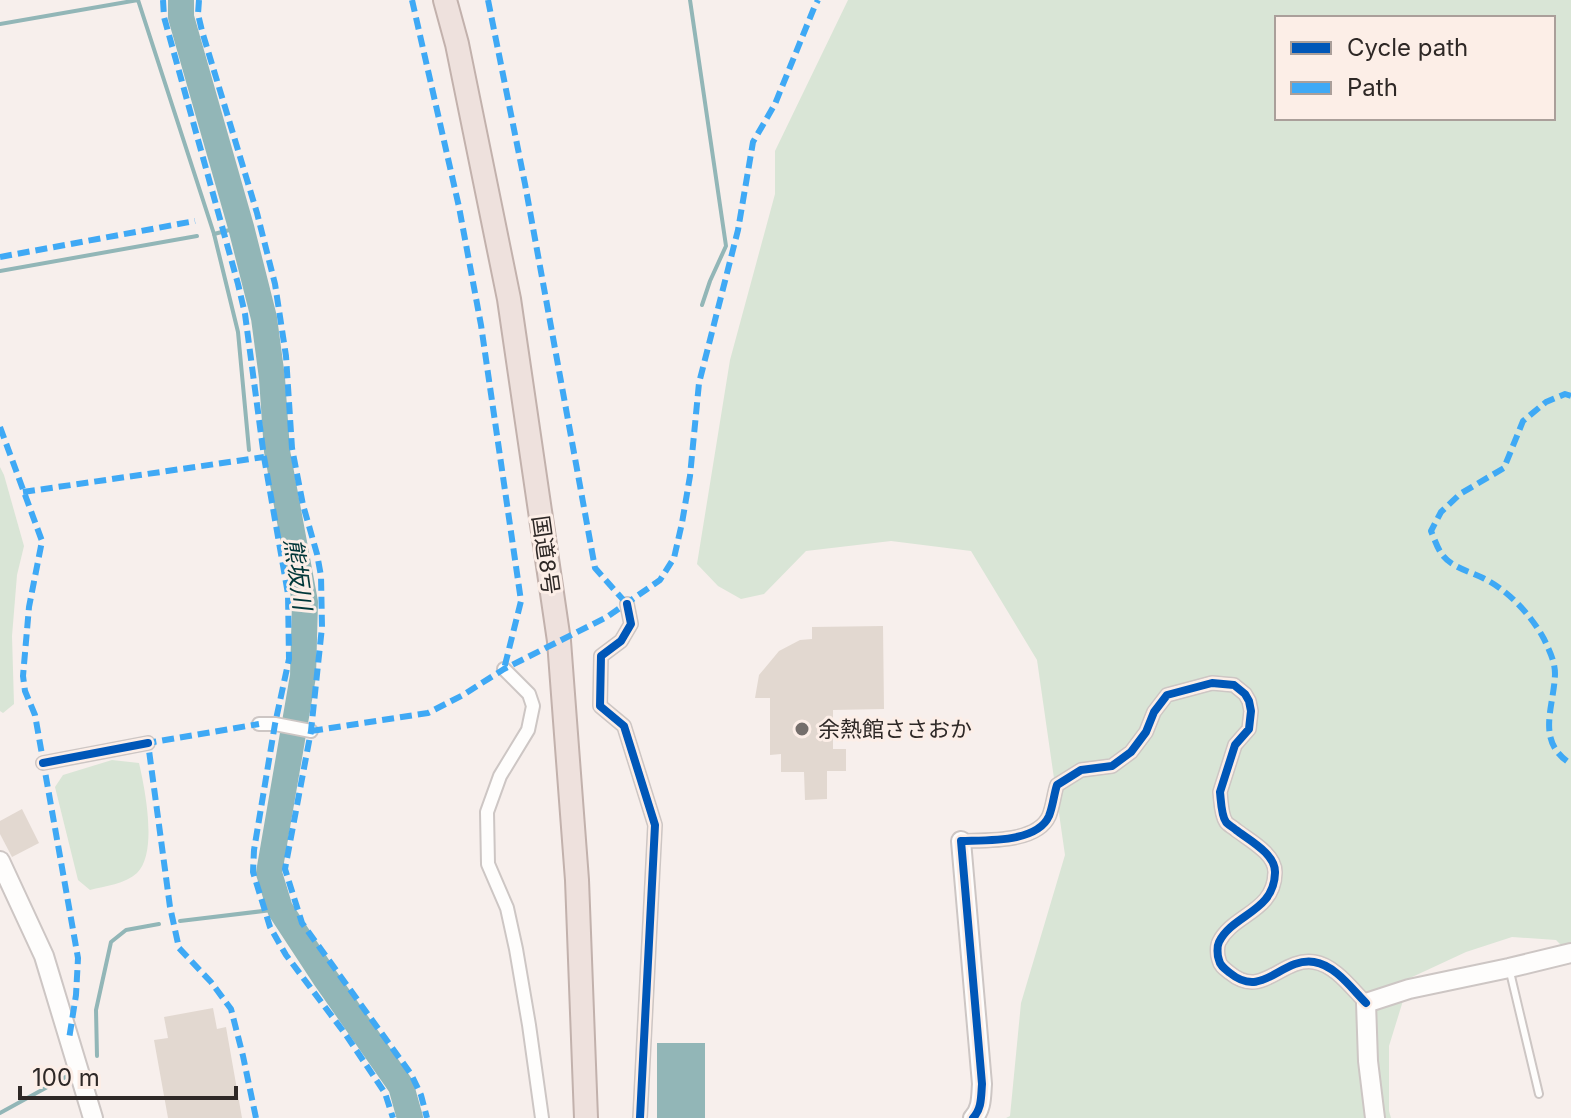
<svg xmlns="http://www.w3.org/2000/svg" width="1571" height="1118" viewBox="0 0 1571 1118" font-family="Inter,'Noto Sans JP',sans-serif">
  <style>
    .green { fill: #d9e5d6; fill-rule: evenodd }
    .water { fill: #92b6b7 }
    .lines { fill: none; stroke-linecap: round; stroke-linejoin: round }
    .stream { stroke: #92b6b7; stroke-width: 4 }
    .river { stroke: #92b6b7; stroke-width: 26 }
    .building { fill: #e2d8d0 }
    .lane-casing { stroke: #cdc6c4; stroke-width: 10 }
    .street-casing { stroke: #cdc6c4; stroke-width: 16 }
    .secondary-casing { stroke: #cdc6c4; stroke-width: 22 }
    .highway-casing { stroke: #c2b1ac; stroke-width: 26 }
    .lane { stroke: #fefdfc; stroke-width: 6 }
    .street { stroke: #fefdfc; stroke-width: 12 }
    .secondary { stroke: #fefdfc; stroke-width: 18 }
    .highway { stroke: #eee1dd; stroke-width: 22 }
    .quiet { stroke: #3fa9f5; stroke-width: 6; stroke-dasharray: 12 6; stroke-linecap: butt }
    .cycleway-casing { stroke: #fceee7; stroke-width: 13 }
    .cycleway { stroke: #0057b8; stroke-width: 8 }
    .poi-dot { fill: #746e6b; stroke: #fceee7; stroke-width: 3 }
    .labels { text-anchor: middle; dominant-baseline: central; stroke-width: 6; stroke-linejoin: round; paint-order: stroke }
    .street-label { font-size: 22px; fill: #2e2826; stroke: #fceee7 }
    .poi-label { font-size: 22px; fill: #2e2826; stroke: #fceee7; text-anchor: start }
    .water-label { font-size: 24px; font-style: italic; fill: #003739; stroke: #fceee7 }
  </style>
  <rect width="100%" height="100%" fill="#f7efec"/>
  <!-- green -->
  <g class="green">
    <path d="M848,0H1571V955L1556,940L1512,937L1466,952L1410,978L1389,1046V1111L1391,1118H1006L1010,1116L1021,1003L1065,855L1037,660L971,551L891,541L806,551L764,594L741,599L718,586L697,564L730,360L775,194V151ZM1277,18H1553V118H1277Z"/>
    <polygon points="0,467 4,475 24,546 17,575 12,636 14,704 3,713 0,711"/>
    <path d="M112,760L139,763C145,789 158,853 137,873C125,884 105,886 90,890L78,880L55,787L63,775Z"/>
  </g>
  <!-- water -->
  <rect class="water" x="657" y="1043" width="48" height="75"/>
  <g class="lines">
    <!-- stream -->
    <g class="stream">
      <polyline points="690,0 726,246 710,281 702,305"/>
      <polyline points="0,24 138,0 214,234 238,332 249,450"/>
      <polyline points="214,234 241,227"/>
      <polyline points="0,271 197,236"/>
      <polyline points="180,921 280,909"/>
      <polyline points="97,1056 96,1010 111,942 126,930 159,924"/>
      <polyline points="0,1113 71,1074"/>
    </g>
    <!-- river -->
    <polyline class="river" points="181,0 181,17 241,227 264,318 272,378 277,451 305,602 303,676 269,873 280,909 326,979 401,1086 410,1118"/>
  </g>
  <!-- building -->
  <g class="building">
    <polygon points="883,626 884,709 833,710 833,749 846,749 846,771 827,771 827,799 805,800 804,772 781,772 781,754 770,755 770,698 755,698 759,675 779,651 800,640 812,639 812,627"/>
    <polygon points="22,809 39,843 12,857 0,834 0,821"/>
    <polygon points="213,1008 217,1029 226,1027 242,1118 168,1118 154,1040 168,1038 164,1017"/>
  </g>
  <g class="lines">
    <!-- lane casing -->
    <g class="lane-casing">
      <polyline id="lane" points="1510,972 1539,1094"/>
    </g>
    <!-- street casing -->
    <g class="street-casing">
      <g id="street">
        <polyline points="627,604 631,624 621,641 601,656 600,706 624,726 655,825 640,1118"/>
        <polyline points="504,669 529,694 533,706 528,730 500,776 487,812 488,864 507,908 516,949 529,1025 542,1118"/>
        <polyline points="259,724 275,724 311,731"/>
        <polyline points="43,763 148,743"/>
        <path d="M961,841C986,840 1037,843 1049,816C1053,806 1054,794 1057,785L1081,770L1112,766L1131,752L1146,732L1154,712L1167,695L1212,683L1234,685L1245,694L1249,701L1251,711L1249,729L1235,745L1220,792C1221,800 1221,815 1226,822C1228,825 1233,827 1236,830C1249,840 1276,854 1275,873C1274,912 1233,914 1219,942C1217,946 1217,955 1219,960C1220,966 1225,969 1230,973C1263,1000 1281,957 1314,962C1335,965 1352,989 1366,1003"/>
      </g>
    </g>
    <!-- secondary casing -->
    <g class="secondary-casing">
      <g id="secondary">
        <path d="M961,841L982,1084C981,1096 982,1109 973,1118"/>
        <polyline points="0,861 44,956 93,1118"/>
        <polyline points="1375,1118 1368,1061 1366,1003 1409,989 1509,968 1571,953"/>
      </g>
    </g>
    <!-- highway casing -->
    <g class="highway-casing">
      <polyline id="highway" points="445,0 457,44 509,299 559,641 577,880 586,1118"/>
    </g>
    <!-- lane -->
    <use href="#lane" class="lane"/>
    <!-- street -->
    <use href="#street" class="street"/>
    <!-- secondary -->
    <use href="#secondary" class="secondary"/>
    <!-- highway -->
    <use href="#highway" class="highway"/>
    <!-- quiet -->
    <g class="quiet">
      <polyline points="163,0 164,17 238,284 245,314 264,457 288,594 289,659 275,724 254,850 253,872 270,927 286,955 346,1035 385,1093 393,1118"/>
      <polyline points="199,0 198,14 202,31 257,213 275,284 286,356 292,448 303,505 317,554 321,576 322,627 311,731 285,869 302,923 411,1074 421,1095 427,1118"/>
      <polyline points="412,0 459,207 481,325 521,601 504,669"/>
      <polyline points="488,0 525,184 595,568 627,604"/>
      <polyline points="0,257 195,221"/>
      <path d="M1571,396L1565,394L1546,402L1523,421L1504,468L1460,494L1441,512L1431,531C1434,538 1437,547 1441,553C1450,567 1469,571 1483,578C1508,590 1531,615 1544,639C1549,650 1555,661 1555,674C1554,708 1535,741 1571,764"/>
      <polyline points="0,427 42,541 29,607 23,676 25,691 35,715 78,958 76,995 69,1039"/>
      <polyline points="23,492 264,457"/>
      <polyline points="311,731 428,713 463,695 504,669 607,617 660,580 674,558 682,523 690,476 699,383 738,230 753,142 775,104 814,8 818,0"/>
      <polyline points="256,1118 243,1056 231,1009 211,982 179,948 170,907 148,743 259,724"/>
    </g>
    <!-- cycleway casing -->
    <g class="cycleway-casing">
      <g id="cycleway">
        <polyline points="627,604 631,624 621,641 601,656 600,706 624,726 655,825 640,1118"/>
        <polyline points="43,763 148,743"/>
        <path d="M973,1118C982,1109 981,1096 982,1084L961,841C986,840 1037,843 1049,816C1053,806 1054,794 1057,785L1081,770L1112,766L1131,752L1146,732L1154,712L1167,695L1212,683L1234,685L1245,694L1249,701L1251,711L1249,729L1235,745L1220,792C1221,800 1221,815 1226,822C1228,825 1233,827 1236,830C1249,840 1276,854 1275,873C1274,912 1233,914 1219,942C1217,946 1217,955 1219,960C1220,966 1225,969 1230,973C1263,1000 1281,957 1314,962C1335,965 1352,989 1366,1003"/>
      </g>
    </g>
    <!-- cycleway -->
    <use href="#cycleway" class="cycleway"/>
  </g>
  <!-- markers -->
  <circle class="poi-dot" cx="802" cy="729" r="8"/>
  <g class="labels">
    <!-- street labels -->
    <g class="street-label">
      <text transform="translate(546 555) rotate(82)">国道8号</text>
    </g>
    <!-- poi labels -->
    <g class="poi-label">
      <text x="818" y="729">余熱館ささおか</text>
    </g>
    <!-- water labels -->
    <g class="water-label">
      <text transform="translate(298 574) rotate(82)">熊坂川</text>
    </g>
  </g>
  <!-- legend -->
  <rect x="1275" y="16" width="280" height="104" fill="#fceee7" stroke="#aa9f9a" stroke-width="2"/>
  <rect x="1291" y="42" width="40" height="12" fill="#0057b8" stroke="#aa9f9a" stroke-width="2"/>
  <text x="1347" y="56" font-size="24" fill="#2e2826">Cycle path</text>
  <rect x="1291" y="82" width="40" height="12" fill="#3fa9f5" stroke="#aa9f9a" stroke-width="2"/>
  <text x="1347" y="96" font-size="24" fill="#2e2826">Path</text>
  <!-- scale -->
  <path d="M20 1086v12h216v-12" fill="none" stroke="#2e2826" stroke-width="4"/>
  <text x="32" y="1086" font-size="24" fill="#2e2826" stroke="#fceee7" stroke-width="6" paint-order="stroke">100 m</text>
</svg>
